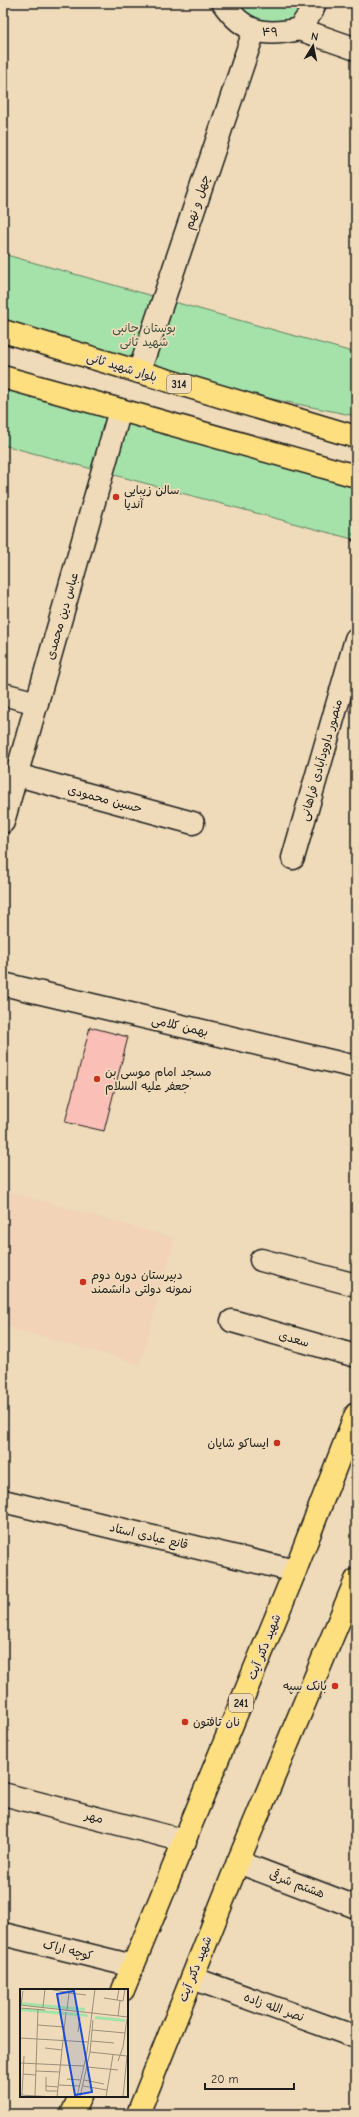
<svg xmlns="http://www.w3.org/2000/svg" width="359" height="2117" viewBox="0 0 359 2117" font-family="'Comic Neue','Playpen Sans Arabic',sans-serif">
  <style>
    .built { fill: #f2d3b8 }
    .green { fill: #a5e2a9; stroke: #607f62 }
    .building { fill: #fabfb7; stroke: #1c1c1c }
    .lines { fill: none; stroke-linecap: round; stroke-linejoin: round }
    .minor-casing { stroke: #1c1c1c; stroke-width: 25 }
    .primary-casing { stroke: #1c1c1c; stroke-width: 25 }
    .path { stroke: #1c1c1c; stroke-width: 2.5; stroke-dasharray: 3 3; stroke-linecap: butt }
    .minor { stroke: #efdbb9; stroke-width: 22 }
    .primary { stroke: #fedf80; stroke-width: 22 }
    .poi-dot { fill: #c8321e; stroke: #efdbb9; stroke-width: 1.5 }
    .labels { text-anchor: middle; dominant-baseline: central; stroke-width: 3.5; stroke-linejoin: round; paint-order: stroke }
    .shield { fill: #efdbb9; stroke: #5b554b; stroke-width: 1 }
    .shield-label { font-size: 11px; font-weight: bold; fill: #1c1c1c }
    .street-label { font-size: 12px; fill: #1c1c1c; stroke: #efdbb9 }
    .park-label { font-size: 12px; fill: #3e4e3f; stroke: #efdbb9 }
    .poi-label { font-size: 12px; fill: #1c1c1c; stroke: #efdbb9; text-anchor: start }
    .inset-road { fill: none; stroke: #9b8f7a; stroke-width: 1 }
    .view { fill: #1d4ed8; fill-opacity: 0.15; stroke: #1d4ed8; stroke-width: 2 }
    .inset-edge { fill: none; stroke: #1c1c1c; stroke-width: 2 }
  </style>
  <rect width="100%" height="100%" fill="#efdbb9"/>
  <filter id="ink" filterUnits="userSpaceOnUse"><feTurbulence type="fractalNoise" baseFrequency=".025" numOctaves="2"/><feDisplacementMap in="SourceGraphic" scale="8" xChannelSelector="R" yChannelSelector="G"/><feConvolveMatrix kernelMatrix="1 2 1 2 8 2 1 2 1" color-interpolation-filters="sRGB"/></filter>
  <g filter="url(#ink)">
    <!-- built -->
    <polygon class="built" points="3,1190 175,1238 140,1364 3,1326"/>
    <!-- green -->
    <g class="green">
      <polygon points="223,3 315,3 278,34"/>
      <polygon points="3,254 356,353 356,416 139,372 3,331"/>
      <polygon points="3,377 356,476 356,540 3,445"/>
    </g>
    <!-- building -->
    <polygon class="building" points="90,1027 128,1037 104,1131 65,1122"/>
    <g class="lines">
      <!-- minor casing -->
      <g class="minor-casing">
        <g id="minor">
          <path d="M223,3C244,33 264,37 299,29L312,11L315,3"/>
          <polyline points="299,29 356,49"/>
          <polyline points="139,372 254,31"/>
          <polyline points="3,694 37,703"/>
          <polyline points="17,775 193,823"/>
          <polyline points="3,822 120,410"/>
          <polyline points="293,858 356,639"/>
          <polyline points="3,984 356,1067"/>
          <polyline points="261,1260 356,1285"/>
          <polyline points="232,1321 356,1356"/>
          <polyline points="3,1501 295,1571"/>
          <polyline points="3,1794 185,1841"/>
          <polyline points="238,1862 356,1907"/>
          <polyline points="3,1934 133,1966"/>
          <polyline points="192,1978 356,2037"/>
        </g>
      </g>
      <!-- primary casing -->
      <g class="primary-casing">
        <g id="primary">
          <polyline points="3,331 356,437"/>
          <polyline points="3,377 356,476"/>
          <polyline points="123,1990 295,1571 356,1414"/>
          <polyline points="72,2114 80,2096"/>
          <polyline points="138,2114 238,1862 356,1580"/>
        </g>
      </g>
      <!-- path -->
      <polyline class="path" points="356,527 352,542 356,544"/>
      <!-- minor -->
      <use href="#minor" class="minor"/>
      <!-- primary -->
      <use href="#primary" class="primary"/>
    </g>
  </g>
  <!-- markers -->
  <g class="poi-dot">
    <circle cx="116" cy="497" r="4"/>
    <circle cx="97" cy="1079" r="4"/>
    <circle cx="83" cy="1282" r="4"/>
    <circle cx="277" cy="1443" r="4"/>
    <circle cx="335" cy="1686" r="4"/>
    <circle cx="185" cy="1722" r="4"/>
  </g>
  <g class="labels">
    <!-- shield labels -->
    <g class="shield">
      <rect x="167" y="375" width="24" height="18" rx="3"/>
      <rect x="229" y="1694" width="24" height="18" rx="3"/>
    </g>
    <g class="shield-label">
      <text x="179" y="384">314</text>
      <text x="241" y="1703">241</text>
    </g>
    <!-- street labels -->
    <g class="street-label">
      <text transform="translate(270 32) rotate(1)">۴۹</text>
      <text transform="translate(197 202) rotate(-72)">چهل و نهم</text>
      <text transform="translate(122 367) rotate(17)">بلوار شهید ثانی</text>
      <text transform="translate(62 616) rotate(-74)">عباس دین محمدی</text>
      <text transform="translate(321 760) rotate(-74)">منصور داوودآبادی فراهانی</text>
      <text transform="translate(105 799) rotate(15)">حسین محمودی</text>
      <text transform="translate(180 1026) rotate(13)">بهمن کلامی</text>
      <text transform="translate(294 1339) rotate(16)">سعدی</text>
      <text transform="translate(149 1536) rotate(13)">قانع عبادی استاد</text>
      <text transform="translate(264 1647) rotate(-68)">شهید دکتر آیت</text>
      <text transform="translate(94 1817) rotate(14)">مهر</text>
      <text transform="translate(297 1884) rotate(21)">هشتم شرقی</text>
      <text transform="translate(68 1950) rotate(14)">کوچه اراک</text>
      <text transform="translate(195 1969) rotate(-68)">شهید دکتر آیت</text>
      <text transform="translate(274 2007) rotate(20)">نصر الله زاده</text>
    </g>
    <!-- park labels -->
    <g class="park-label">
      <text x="144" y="328">بوستان جانبی<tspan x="144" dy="14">شهید ثانی</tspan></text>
    </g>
    <!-- poi labels -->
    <g class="poi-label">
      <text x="124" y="490">سالن زیبایی<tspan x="124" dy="14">آندیا</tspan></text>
      <text x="105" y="1072">مسجد امام موسی بن<tspan x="105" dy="14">جعفر علیه السلام</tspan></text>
      <text x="91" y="1275">دبیرستان دوره دوم<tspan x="91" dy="14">نمونه دولتی دانشمند</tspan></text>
      <text x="269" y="1443" text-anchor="end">ایساکو شایان</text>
      <text x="327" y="1686" text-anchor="end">بانک سپه</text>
      <text x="193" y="1722">نان تافتون</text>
    </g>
  </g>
  <!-- overview -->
  <g transform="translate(20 1989)">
    <rect width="108" height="108" fill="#efdbb9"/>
    <path d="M0,13L65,19V22L0,16ZM0,19L67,25L68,28L0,22ZM76,27L105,30V33L74,30Z" fill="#a5e2a9"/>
    <path class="inset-road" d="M47,0L49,4L66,6M99,0L97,11L103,12L105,0M33,1L47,3M84,9L97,11M0,16L108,28M1,16L3,2M23,18L25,0M0,19L25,21M47,21L49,4M98,27L100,12M18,36L44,38M72,41L105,44M58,43L60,28M0,49L68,53M71,52L94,54M25,59L42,61M70,63L107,67M98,72L103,58L107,30M0,74L64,77M67,78L98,81M16,82L40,83M3,85L16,86M26,88V102H38M47,90L61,91M64,91L84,95M39,96L60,97M26,97L38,98M63,97L87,101M0,106L35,108M2,106L4,67M15,108L18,20M37,108L46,23M57,108L67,63L75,0M60,108L70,63L73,31M86,108L93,66M103,108L107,67"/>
    <path class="view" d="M54,2L72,103L55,106L37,5Z"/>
    <rect width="108" height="108" class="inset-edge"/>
  </g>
  <!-- margin -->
  <rect width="359" height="2117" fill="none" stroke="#efdbb9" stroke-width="16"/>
  <rect x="8" y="8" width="343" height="2101" fill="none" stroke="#1c1c1c" stroke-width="1.5" filter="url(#ink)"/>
  <!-- north arrow -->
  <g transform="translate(313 46) rotate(10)" stroke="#efdbb9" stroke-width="3" paint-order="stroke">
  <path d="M0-3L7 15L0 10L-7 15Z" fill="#1c1c1c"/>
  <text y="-6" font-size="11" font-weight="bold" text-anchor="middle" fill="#1c1c1c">N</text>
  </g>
  <!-- scale -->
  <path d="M205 2083v6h89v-6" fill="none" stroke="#1c1c1c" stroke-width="2"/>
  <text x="211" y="2083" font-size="12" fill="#1c1c1c" stroke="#efdbb9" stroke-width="3" paint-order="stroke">20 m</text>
</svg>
